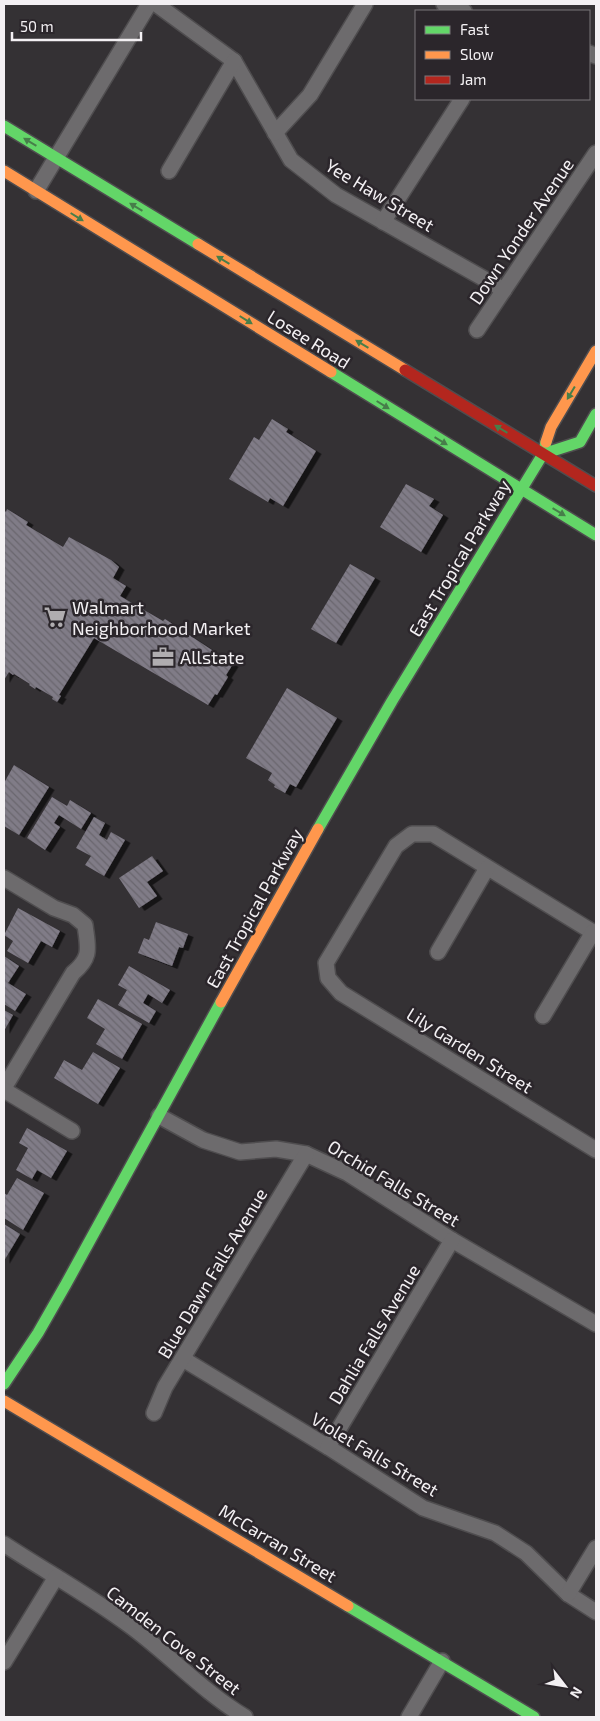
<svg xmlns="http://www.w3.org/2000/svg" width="600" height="1721" viewBox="0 0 600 1721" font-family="'Exo 2',sans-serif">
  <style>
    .building { fill: url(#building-back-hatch); filter: url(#shadow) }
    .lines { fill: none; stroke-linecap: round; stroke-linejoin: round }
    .street-casing { stroke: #4f4d4f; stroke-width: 18 }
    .fast-casing { stroke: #4f4d4f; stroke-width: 14 }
    .slow-casing { stroke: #4f4d4f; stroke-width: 14 }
    .jam-casing { stroke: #4f4d4f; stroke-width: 14 }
    .street { stroke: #6d6b6d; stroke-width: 15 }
    .fast { stroke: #63d668; stroke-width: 11 }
    .slow { stroke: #ff974d; stroke-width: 11 }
    .jam { stroke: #b3261e; stroke-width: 11 }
    .oneway { fill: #477e4a }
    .labels { text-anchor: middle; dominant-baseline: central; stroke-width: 5; stroke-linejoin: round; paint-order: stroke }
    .street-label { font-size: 18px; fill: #f3f0f3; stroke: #2b262b }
    .poi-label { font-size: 18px; fill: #f3f0f3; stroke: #2b262b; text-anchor: start }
  </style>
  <defs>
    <pattern id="building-back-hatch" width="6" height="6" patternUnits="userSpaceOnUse" patternTransform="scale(1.25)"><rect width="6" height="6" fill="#807b87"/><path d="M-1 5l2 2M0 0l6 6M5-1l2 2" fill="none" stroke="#6a676e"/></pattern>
    <filter id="shadow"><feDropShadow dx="5.5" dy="3" stdDeviation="0" flood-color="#0009"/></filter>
  </defs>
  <rect width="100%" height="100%" fill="#343134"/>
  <!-- building -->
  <g class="building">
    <polygon points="272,419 288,429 286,432 316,451 283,506 270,498 268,502 229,479 254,437 259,440"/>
    <polygon points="406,484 434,499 429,506 443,515 421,552 380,527"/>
    <polygon points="7,509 28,522 26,525 63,547 69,537 111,560 119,567 113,578 126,586 120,596 163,621 165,619 233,664 226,675 228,677 217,695 215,694 208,705 94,638 59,695 61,696 57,702 52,699 53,697 36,687 35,689 29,685 30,684 14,674 13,675 9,672 4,680 4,510 6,512"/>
    <polygon points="350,564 375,578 336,643 311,629"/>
    <polygon points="287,688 337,718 296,787 290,784 285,793 274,787 275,785 268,780 272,773 246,758"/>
    <polygon points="14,765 49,787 19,835 4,826 4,783"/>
    <polygon points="52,797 67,806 70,800 91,813 81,829 59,815 54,823 60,827 45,850 27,838"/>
    <polygon points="94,817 105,823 99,835 107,840 111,832 125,840 104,876 85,865 91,856 76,848"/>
    <polygon points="152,856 163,871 147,882 157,896 139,908 119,878"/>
    <polygon points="18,908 60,931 52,947 41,941 28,963 7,951 13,941 4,935"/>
    <polygon points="156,922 188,934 183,948 179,947 172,966 138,953 144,938 149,940"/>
    <polygon points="4,956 19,966 8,983 26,994 15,1011 4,1004"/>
    <polygon points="129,966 170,990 162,1003 148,994 143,1003 156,1011 149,1023 118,1005 127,990 118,985"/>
    <polygon points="98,999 142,1024 122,1059 96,1044 105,1029 87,1018"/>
    <polygon points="4,1010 13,1015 4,1031"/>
    <polygon points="93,1052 120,1068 98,1104 54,1078 64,1060 82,1070"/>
    <polygon points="27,1128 67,1151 51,1178 37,1170 32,1179 16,1170 28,1148 19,1143"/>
    <polygon points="17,1178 44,1193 23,1230 4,1218 4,1193 7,1195"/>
    <polygon points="4,1224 20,1234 4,1261"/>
  </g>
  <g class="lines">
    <!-- street casing -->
    <g class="street-casing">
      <g id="street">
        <polyline points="156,4 234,61 291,160 336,195 504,290"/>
        <polyline points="444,4 464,11"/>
        <polyline points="589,53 596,56"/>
        <polyline points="275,133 310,95 365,4"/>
        <polyline points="169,171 234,61"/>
        <polyline points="36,191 149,4"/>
        <polyline points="383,222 462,99"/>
        <polyline points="477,330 596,153"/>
        <path d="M4,878L54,908L73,915L85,925C88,948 92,957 73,973L4,1088"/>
        <polyline points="596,934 433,834 412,834 396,846 326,963 328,978 341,993 596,1150"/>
        <polyline points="438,952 487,868"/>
        <polyline points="543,1016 593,932"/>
        <polyline points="4,1090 72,1131"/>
        <polyline points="159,1116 203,1140 240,1152 276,1149 306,1154 347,1173 452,1240 596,1324"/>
        <polyline points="183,1359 328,1447 423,1508 495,1533 526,1553 568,1594 596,1612"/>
        <polyline points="154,1413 165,1387 306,1154"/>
        <polyline points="328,1447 452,1240"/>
        <path d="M4,1544C45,1571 89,1595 129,1625C169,1654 202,1691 245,1717"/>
        <polyline points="568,1594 596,1548"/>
        <polyline points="4,1662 56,1577"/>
        <polyline points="409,1717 442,1661"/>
      </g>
    </g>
    <!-- fast casing -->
    <g class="fast-casing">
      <g id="fast">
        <polyline points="4,126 198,244"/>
        <polyline points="331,372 596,535"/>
        <polyline points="543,454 580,442 596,414"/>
        <polyline points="318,829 392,701 543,454 546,442"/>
        <polyline points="4,1384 38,1333 66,1284 221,1002"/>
        <polyline points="348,1606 534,1717"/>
      </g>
    </g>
    <!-- slow casing -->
    <g class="slow-casing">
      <g id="slow">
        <polyline points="4,171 331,372"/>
        <polyline points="198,244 405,370"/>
        <polyline points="546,442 551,427 596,351"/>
        <polyline points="221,1002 318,829"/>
        <polyline points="4,1401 348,1606"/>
      </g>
    </g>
    <!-- jam casing -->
    <g class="jam-casing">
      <polyline id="jam" points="405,370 596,486"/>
    </g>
    <!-- street -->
    <use href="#street" class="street"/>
    <!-- fast -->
    <use href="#fast" class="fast"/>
    <!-- slow -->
    <use href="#slow" class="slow"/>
    <!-- jam -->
    <use href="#jam" class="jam"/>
  </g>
  <!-- one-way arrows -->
  <defs><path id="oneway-solid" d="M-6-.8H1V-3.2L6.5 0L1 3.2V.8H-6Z" transform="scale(1.25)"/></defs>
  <g class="oneway">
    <use href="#oneway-solid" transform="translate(30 142) rotate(-149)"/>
    <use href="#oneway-solid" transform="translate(136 207) rotate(-149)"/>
    <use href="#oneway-solid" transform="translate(77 217) rotate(32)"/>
    <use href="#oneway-solid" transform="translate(223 260) rotate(-149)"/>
    <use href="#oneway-solid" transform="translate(246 320) rotate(32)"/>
    <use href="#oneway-solid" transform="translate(362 344) rotate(-149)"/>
    <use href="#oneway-solid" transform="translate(571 393) rotate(121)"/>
    <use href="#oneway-solid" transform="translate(383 405) rotate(32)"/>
    <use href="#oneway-solid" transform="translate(501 429) rotate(-149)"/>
    <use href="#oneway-solid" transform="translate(441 441) rotate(31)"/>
    <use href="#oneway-solid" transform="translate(559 512) rotate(31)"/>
  </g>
  <!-- icons -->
  <defs>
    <g id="supermarket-bare" transform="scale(1.725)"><path d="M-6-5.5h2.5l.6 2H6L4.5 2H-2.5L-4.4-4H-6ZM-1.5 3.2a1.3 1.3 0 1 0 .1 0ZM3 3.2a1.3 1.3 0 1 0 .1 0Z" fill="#b0adb0" stroke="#2b262b" stroke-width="2.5" paint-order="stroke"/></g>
    <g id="office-bare" transform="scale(1.725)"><path d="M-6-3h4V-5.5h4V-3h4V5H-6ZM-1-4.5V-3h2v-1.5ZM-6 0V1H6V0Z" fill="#b0adb0" stroke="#2b262b" stroke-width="2.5" paint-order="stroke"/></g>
  </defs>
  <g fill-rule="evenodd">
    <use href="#supermarket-bare" x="55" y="617"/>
    <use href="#office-bare" x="163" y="657"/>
  </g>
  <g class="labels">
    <!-- street labels -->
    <g class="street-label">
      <text transform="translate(380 195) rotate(31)">Yee Haw Street</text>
      <text transform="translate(521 231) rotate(-56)">Down Yonder Avenue</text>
      <text transform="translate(309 339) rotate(32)">Losee Road</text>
      <text transform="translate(459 558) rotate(-59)">East Tropical Parkway</text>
      <text transform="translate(254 908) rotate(-61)">East Tropical Parkway</text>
      <text transform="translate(470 1050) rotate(32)">Lily Garden Street</text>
      <text transform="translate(394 1183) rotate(31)">Orchid Falls Street</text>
      <text transform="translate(212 1273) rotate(-59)">Blue Dawn Falls Avenue</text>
      <text transform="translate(374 1334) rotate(-59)">Dahlia Falls Avenue</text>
      <text transform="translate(375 1454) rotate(31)">Violet Falls Street</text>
      <text transform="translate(278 1543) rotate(31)">McCarran Street</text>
      <text transform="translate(174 1640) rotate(38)">Camden Cove Street</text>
    </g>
    <!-- poi labels -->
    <g class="poi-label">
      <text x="72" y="607">Walmart<tspan x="72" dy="21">Neighborhood Market</tspan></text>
      <text x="180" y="657">Allstate</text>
    </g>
  </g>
  <!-- border -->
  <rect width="600" height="1721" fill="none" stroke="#f3f0f3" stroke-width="10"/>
  <!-- legend -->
  <rect x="415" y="10" width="175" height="90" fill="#2b262b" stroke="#7b777b"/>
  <rect x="425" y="26" width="25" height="8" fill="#63d668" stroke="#7b777b"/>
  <text x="460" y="35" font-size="15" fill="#f3f0f3">Fast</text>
  <rect x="425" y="51" width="25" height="8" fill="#ff974d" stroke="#7b777b"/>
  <text x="460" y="60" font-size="15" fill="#f3f0f3">Slow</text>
  <rect x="425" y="76" width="25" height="8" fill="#b3261e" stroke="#7b777b"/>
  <text x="460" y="85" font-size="15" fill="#f3f0f3">Jam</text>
  <!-- north arrow -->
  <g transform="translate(565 1686) rotate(121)" stroke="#2b262b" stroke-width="4" paint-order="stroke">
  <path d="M0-4L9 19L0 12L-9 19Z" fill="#f3f0f3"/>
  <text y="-8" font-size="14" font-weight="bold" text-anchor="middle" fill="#f3f0f3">N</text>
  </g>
  <!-- scale -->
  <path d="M12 32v8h129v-8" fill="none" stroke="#f3f0f3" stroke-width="2.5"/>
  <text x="20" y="32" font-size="15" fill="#f3f0f3" stroke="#2b262b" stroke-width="4" paint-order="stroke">50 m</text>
</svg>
